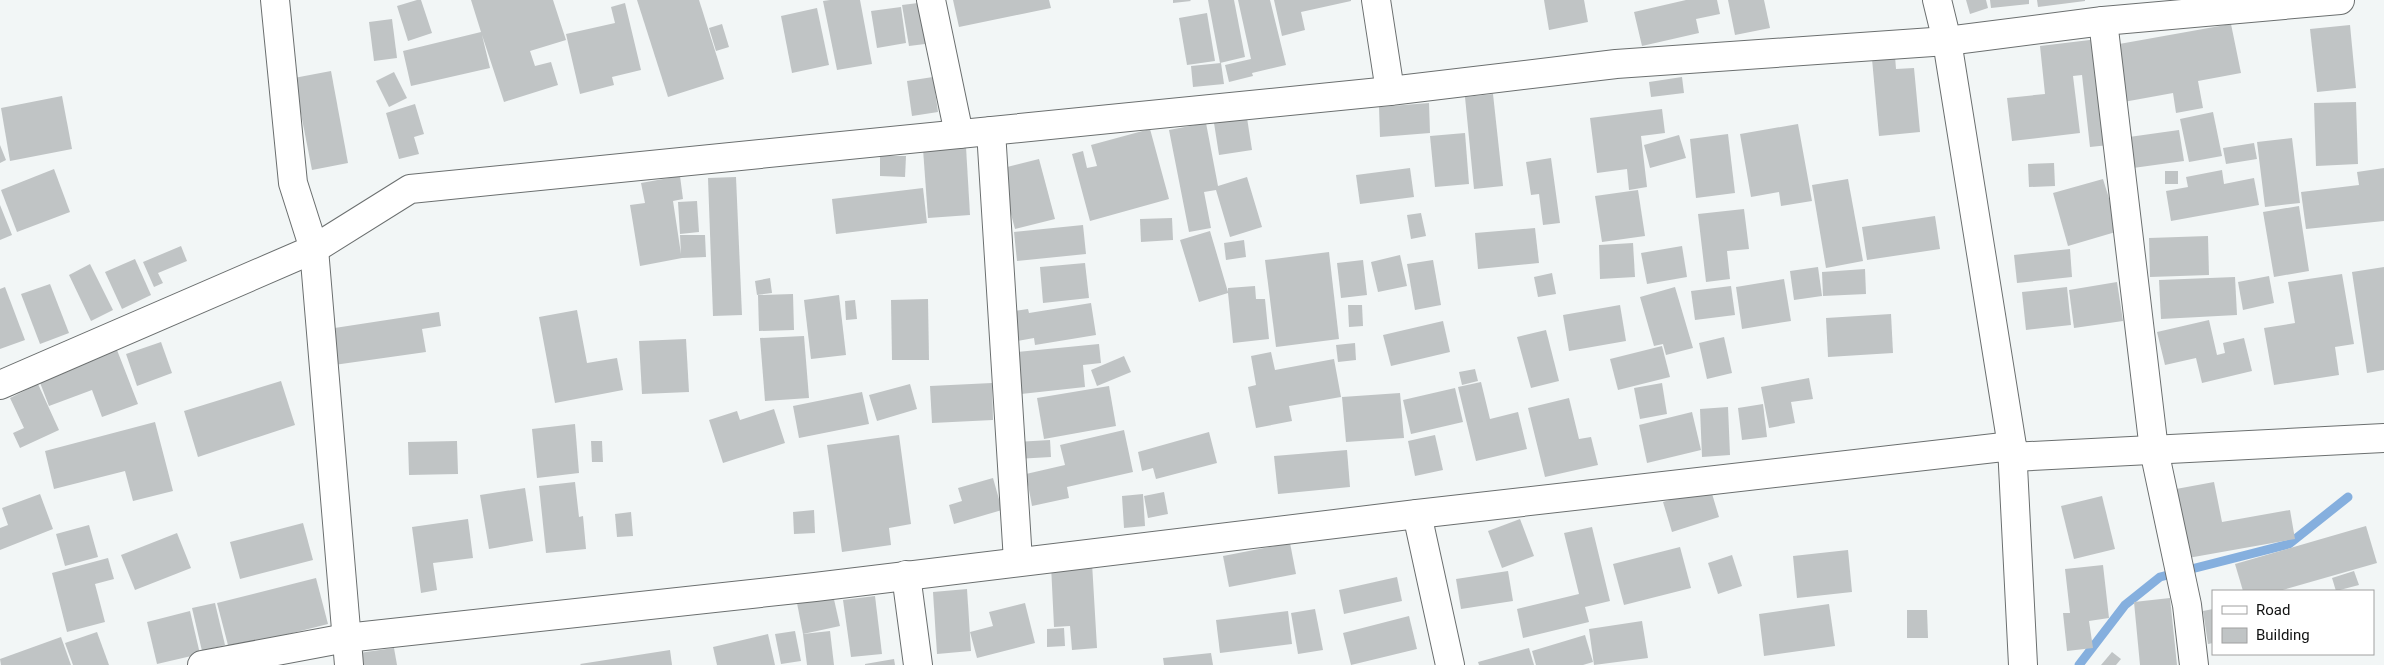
<svg xmlns="http://www.w3.org/2000/svg" width="2384" height="665" viewBox="0 0 2384 665" font-family="Roboto,sans-serif">
  <style>
    .lines { fill: none; stroke-linecap: round; stroke-linejoin: round }
    .stream { stroke: #85afde; stroke-width: 9 }
    .building { fill: #c0c4c5 }
    .minor-casing { stroke: #6b6f6f; stroke-width: 30 }
    .minor { stroke: #fff; stroke-width: 28 }
  </style>
  <rect width="100%" height="100%" fill="#f2f6f6"/>
  <g class="lines">
    <!-- stream -->
    <polyline class="stream" points="2079,665 2125,605 2160,577 2289,544 2348,497"/>
  </g>
  <!-- building -->
  <g class="building">
    <polygon points="417,0 421,0 432,33 408,41 397,6"/>
    <polygon points="471,0 553,0 566,40 530,51 535,66 551,62 558,85 504,102 482,35 490,68 411,86 403,51 481,32"/>
    <polygon points="637,0 699,0 724,79 668,97"/>
    <polygon points="830,0 860,0 872,64 837,70 823,1"/>
    <polygon points="953,0 1049,0 1051,8 959,27"/>
    <polygon points="1173,0 1190,0 1191,1 1173,3"/>
    <polygon points="1208,0 1234,0 1245,57 1220,63"/>
    <polygon points="1238,0 1270,0 1286,65 1252,73 1253,76 1229,82 1225,65 1251,59"/>
    <polygon points="1274,0 1351,0 1351,1 1301,12 1305,30 1282,36"/>
    <polygon points="1544,0 1584,0 1588,22 1549,30"/>
    <polygon points="1686,0 1717,0 1720,14 1696,19 1699,33 1642,46 1634,12"/>
    <polygon points="1728,0 1764,0 1770,28 1735,35"/>
    <polygon points="1966,0 1986,0 1988,8 1970,14"/>
    <polygon points="1990,0 2029,0 2029,4 1991,8"/>
    <polygon points="2037,0 2085,0 2085,1 2038,7"/>
    <polygon points="926,2 933,43 909,46 902,5"/>
    <polygon points="625,3 641,70 612,77 614,85 580,94 566,34 615,23 611,7"/>
    <polygon points="901,7 906,43 877,48 871,11"/>
    <polygon points="817,8 829,65 792,73 781,16"/>
    <polygon points="1207,13 1215,61 1187,65 1179,18"/>
    <polygon points="392,19 397,58 374,61 369,22"/>
    <polygon points="722,24 729,47 716,51 709,28"/>
    <polygon points="2231,24 2241,73 2198,81 2203,108 2176,113 2173,93 2118,103 2108,46"/>
    <polygon points="2350,25 2356,88 2317,92 2310,29"/>
    <polygon points="2098,39 2109,145 2090,147 2082,75 2073,76 2080,133 2012,141 2007,98 2045,94 2040,46"/>
    <polygon points="1895,56 1896,69 1914,68 1920,132 1879,136 1872,59"/>
    <polygon points="1221,63 1224,84 1193,87 1191,66"/>
    <polygon points="331,71 348,163 312,170 294,78"/>
    <polygon points="394,72 407,98 389,107 376,81"/>
    <polygon points="933,77 938,112 912,116 907,81"/>
    <polygon points="1682,77 1684,93 1651,97 1649,82"/>
    <polygon points="1493,94 1503,186 1474,189 1465,97"/>
    <polygon points="62,96 72,149 10,161 1,108"/>
    <polygon points="2356,102 2358,164 2316,166 2314,103"/>
    <polygon points="1429,103 1430,133 1380,137 1379,107"/>
    <polygon points="415,104 424,134 414,137 419,154 399,159 386,113"/>
    <polygon points="1662,109 1665,133 1641,136 1647,187 1629,190 1627,169 1597,173 1590,118"/>
    <polygon points="2213,112 2222,156 2189,162 2180,119"/>
    <polygon points="1247,118 1252,150 1219,155 1214,123"/>
    <polygon points="1206,123 1218,186 1247,177 1262,227 1230,237 1216,190 1204,192 1211,228 1189,232 1169,130"/>
    <polygon points="1798,124 1812,201 1781,206 1779,192 1751,197 1740,134"/>
    <polygon points="1150,129 1169,199 1090,221 1072,154 1083,151 1087,168 1097,166 1091,145"/>
    <polygon points="2179,130 2184,161 2133,168 2129,137"/>
    <polygon points="1465,133 1469,184 1435,187 1430,136"/>
    <polygon points="1728,134 1735,193 1696,198 1690,139"/>
    <polygon points="1679,135 1686,158 1650,168 1644,145"/>
    <polygon points="2292,138 2300,203 2265,207 2257,142"/>
    <polygon points="2254,143 2257,159 2226,164 2223,148"/>
    <polygon points="0,145 6,160 0,163"/>
    <polygon points="966,147 970,215 928,218 923,149"/>
    <polygon points="880,156 906,156 905,177 880,176"/>
    <polygon points="1551,158 1560,223 1543,225 1539,194 1531,195 1526,162"/>
    <polygon points="1039,159 1055,219 1015,229 999,169"/>
    <polygon points="2054,163 2055,186 2029,187 2028,164"/>
    <polygon points="1410,168 1414,197 1360,204 1356,175"/>
    <polygon points="2384,168 2384,221 2306,229 2301,192 2359,185 2357,172"/>
    <polygon points="54,169 70,212 17,232 1,190"/>
    <polygon points="2222,170 2224,184 2254,178 2259,205 2171,221 2166,191 2188,187 2186,177"/>
    <rect x="2165" y="171" width="13" height="13"/>
    <polygon points="680,176 683,199 673,201 681,254 680,235 705,235 706,257 682,258 640,266 630,205 645,203 641,183"/>
    <polygon points="736,177 742,315 713,316 708,178"/>
    <polygon points="1848,179 1863,261 1826,268 1812,185"/>
    <polygon points="2103,179 2119,231 2068,246 2053,193"/>
    <polygon points="923,188 927,223 836,234 832,199"/>
    <polygon points="1638,190 1645,236 1602,242 1595,196"/>
    <polygon points="697,201 699,232 680,234 678,202"/>
    <polygon points="0,205 12,235 0,240"/>
    <polygon points="2299,206 2309,271 2274,277 2263,212"/>
    <polygon points="1744,209 1749,249 1727,251 1730,279 1706,282 1698,214"/>
    <polygon points="1421,213 1426,236 1411,239 1407,215"/>
    <polygon points="1935,216 1940,249 1867,260 1862,227"/>
    <polygon points="1172,218 1173,240 1141,242 1140,219"/>
    <polygon points="1083,225 1086,254 1017,261 1014,232"/>
    <polygon points="1535,228 1539,263 1478,269 1475,233"/>
    <polygon points="1210,231 1228,292 1228,288 1255,286 1256,299 1265,299 1269,339 1233,343 1228,293 1199,302 1180,240"/>
    <polygon points="2208,236 2209,275 2150,277 2149,238"/>
    <polygon points="1244,240 1246,257 1226,260 1224,243"/>
    <polygon points="1633,243 1635,277 1600,279 1599,245"/>
    <polygon points="181,246 187,261 158,273 163,283 154,287 143,262"/>
    <polygon points="1682,246 1687,277 1647,284 1641,253"/>
    <polygon points="2070,249 2072,277 2017,283 2014,255"/>
    <polygon points="1329,252 1339,339 1276,347 1265,260"/>
    <polygon points="1400,255 1407,286 1378,292 1371,262"/>
    <polygon points="135,259 151,295 122,309 105,272"/>
    <polygon points="1363,260 1367,295 1341,298 1337,263"/>
    <polygon points="1433,260 1441,305 1415,310 1407,264"/>
    <polygon points="1085,263 1089,298 1043,303 1040,267"/>
    <polygon points="90,264 113,310 91,321 69,275"/>
    <polygon points="1818,267 1822,296 1794,300 1790,271"/>
    <polygon points="2384,267 2384,370 2367,373 2352,272"/>
    <polygon points="1865,269 1866,294 1823,296 1822,272"/>
    <polygon points="1552,273 1556,294 1538,297 1534,277"/>
    <polygon points="2342,274 2354,344 2335,347 2339,375 2274,385 2264,328 2295,323 2288,282"/>
    <polygon points="2269,276 2274,303 2243,310 2238,282"/>
    <polygon points="2235,277 2237,315 2161,319 2159,280"/>
    <polygon points="770,278 772,293 757,295 755,281"/>
    <polygon points="1784,279 1791,321 1742,329 1736,287"/>
    <polygon points="2117,282 2123,321 2074,328 2069,290"/>
    <polygon points="50,284 69,333 40,344 21,294"/>
    <polygon points="1731,286 1735,315 1695,320 1691,291"/>
    <polygon points="5,287 25,340 0,349 0,289"/>
    <polygon points="1675,287 1693,348 1666,355 1663,344 1654,346 1640,297"/>
    <polygon points="2067,287 2071,325 2026,330 2022,292"/>
    <polygon points="793,294 794,330 759,331 758,295"/>
    <polygon points="839,295 846,355 811,359 804,300"/>
    <polygon points="928,299 929,360 892,360 891,300"/>
    <polygon points="855,300 857,319 846,320 845,301"/>
    <polygon points="1091,303 1096,335 1035,345 1034,338 1012,342 1007,312 1028,309 1029,313"/>
    <polygon points="1348,305 1362,305 1363,326 1349,327"/>
    <polygon points="1620,305 1626,341 1569,351 1563,315"/>
    <polygon points="577,310 587,363 617,358 623,390 555,403 539,317"/>
    <polygon points="439,312 441,326 422,329 426,352 334,365 328,329"/>
    <polygon points="1891,314 1893,353 1828,357 1826,318"/>
    <polygon points="2209,320 2217,355 2225,353 2223,343 2244,338 2252,371 2202,383 2196,358 2165,365 2157,332"/>
    <polygon points="1443,321 1450,352 1391,366 1383,335"/>
    <polygon points="1546,330 1559,381 1531,388 1517,337"/>
    <polygon points="804,336 809,398 765,401 760,338"/>
    <polygon points="1724,337 1732,373 1707,379 1699,343"/>
    <polygon points="686,339 689,392 642,394 639,341"/>
    <polygon points="161,342 172,373 137,386 126,354"/>
    <polygon points="1355,343 1356,360 1338,362 1336,345"/>
    <polygon points="1099,344 1101,363 1083,365 1085,387 1021,394 1017,352"/>
    <polygon points="1662,346 1670,377 1618,390 1610,359"/>
    <polygon points="117,350 138,404 102,417 92,390 49,406 39,380"/>
    <polygon points="1271,352 1275,370 1334,359 1341,397 1289,406 1292,421 1256,428 1248,387 1256,385 1251,356"/>
    <polygon points="1124,356 1131,372 1097,386 1091,370"/>
    <polygon points="1475,369 1478,381 1462,385 1459,372"/>
    <polygon points="1809,378 1813,399 1791,402 1795,423 1769,428 1761,387"/>
    <polygon points="281,381 295,425 198,457 184,411"/>
    <polygon points="1481,382 1490,419 1518,412 1527,449 1476,461 1458,387"/>
    <polygon points="992,383 993,420 932,423 930,386"/>
    <polygon points="1662,383 1667,414 1640,419 1634,388"/>
    <polygon points="38,384 59,430 20,448 13,433 24,428 10,398"/>
    <polygon points="910,384 917,409 877,421 869,395"/>
    <polygon points="1109,386 1116,426 1044,439 1037,398"/>
    <polygon points="1455,388 1463,422 1411,434 1403,400"/>
    <polygon points="862,392 869,424 799,438 793,406"/>
    <polygon points="1400,393 1404,438 1346,442 1342,397"/>
    <polygon points="1569,398 1579,439 1591,437 1598,465 1545,477 1528,408"/>
    <polygon points="1763,404 1767,437 1742,440 1738,408"/>
    <polygon points="1728,407 1730,455 1702,457 1700,409"/>
    <polygon points="774,409 785,443 723,463 709,420 737,411 740,420"/>
    <polygon points="1692,412 1701,450 1647,463 1639,425"/>
    <polygon points="155,422 173,491 133,501 125,471 54,489 45,451"/>
    <polygon points="575,424 579,473 537,478 532,429"/>
    <polygon points="1124,430 1133,472 1067,487 1069,498 1032,506 1026,474 1065,465 1060,445"/>
    <polygon points="1209,432 1217,463 1156,479 1153,468 1142,471 1138,452"/>
    <polygon points="899,435 911,524 889,528 891,545 842,552 827,445"/>
    <polygon points="1435,435 1443,470 1415,476 1408,441"/>
    <polygon points="1050,440 1051,457 1015,459 1014,442"/>
    <polygon points="457,441 458,474 409,475 408,442"/>
    <polygon points="591,441 602,441 603,462 592,462"/>
    <polygon points="1347,450 1350,487 1278,494 1274,456"/>
    <polygon points="993,478 1002,510 954,524 949,505 962,501 958,488"/>
    <polygon points="575,482 579,517 583,516 586,549 546,553 539,486"/>
    <polygon points="2214,482 2222,522 2290,510 2295,539 2188,558 2176,489"/>
    <polygon points="1710,487 1719,517 1672,532 1663,502"/>
    <polygon points="525,488 533,541 489,549 480,495"/>
    <polygon points="1164,492 1168,514 1148,518 1144,496"/>
    <polygon points="40,494 53,529 0,550 0,528 8,525 2,508"/>
    <polygon points="1143,494 1145,526 1124,528 1122,496"/>
    <polygon points="2102,496 2115,549 2074,559 2061,506"/>
    <polygon points="814,510 815,533 794,534 793,512"/>
    <polygon points="631,512 633,536 617,537 615,514"/>
    <polygon points="468,519 473,558 433,563 437,590 421,593 412,527"/>
    <polygon points="1520,519 1534,556 1502,568 1488,531"/>
    <polygon points="303,523 313,560 240,579 230,542"/>
    <polygon points="89,525 98,557 65,566 56,534"/>
    <polygon points="2366,526 2377,563 2279,591 2243,591 2235,564"/>
    <polygon points="1592,527 1610,601 1585,607 1589,622 1523,638 1517,609 1579,594 1564,533"/>
    <polygon points="177,533 191,568 135,590 121,555"/>
    <polygon points="1290,543 1296,574 1229,587 1223,556"/>
    <polygon points="1680,547 1691,588 1624,605 1613,564"/>
    <polygon points="1848,550 1852,592 1797,598 1793,556"/>
    <polygon points="1732,555 1742,586 1718,594 1708,563"/>
    <polygon points="108,558 114,579 95,584 105,622 67,632 52,573"/>
    <polygon points="1092,563 1097,648 1072,650 1070,626 1054,627 1051,565"/>
    <polygon points="2103,565 2109,618 2089,621 2093,648 2067,651 2063,613 2070,613 2065,569"/>
    <polygon points="1508,571 1513,601 1461,609 1456,579"/>
    <polygon points="2354,571 2359,585 2336,591 2332,578"/>
    <polygon points="1397,577 1402,601 1344,614 1339,590"/>
    <polygon points="316,578 328,624 229,649 217,603"/>
    <polygon points="967,589 971,651 937,654 933,592"/>
    <polygon points="833,595 840,626 803,634 797,603"/>
    <polygon points="875,596 882,654 851,657 843,600"/>
    <polygon points="2170,598 2177,665 2140,665 2134,602"/>
    <polygon points="215,603 225,645 202,651 192,608"/>
    <polygon points="1025,603 1035,643 977,658 970,632 993,626 989,612"/>
    <polygon points="1829,604 1835,646 1764,656 1759,614"/>
    <polygon points="1315,609 1323,650 1298,654 1291,613"/>
    <polygon points="2213,609 2213,643 2208,644 2203,611"/>
    <polygon points="1907,610 1927,610 1928,638 1907,638"/>
    <polygon points="190,611 200,654 157,664 147,622"/>
    <polygon points="1288,611 1292,644 1220,653 1216,620"/>
    <polygon points="1409,616 1417,649 1351,665 1343,633"/>
    <polygon points="1642,621 1648,658 1594,665 1589,629"/>
    <polygon points="1064,628 1065,646 1047,647 1047,629"/>
    <polygon points="795,631 801,661 781,664 775,634"/>
    <polygon points="830,631 834,665 807,665 803,634"/>
    <polygon points="97,632 109,665 73,665 65,643"/>
    <polygon points="768,634 775,665 717,665 713,647"/>
    <polygon points="1585,635 1593,662 1583,665 1536,665 1532,651"/>
    <polygon points="61,637 71,665 1,665 0,659"/>
    <polygon points="394,648 397,665 353,665 352,654"/>
    <polygon points="1529,648 1534,665 1479,665 1478,662"/>
    <polygon points="670,650 672,665 581,665 580,664"/>
    <polygon points="2112,652 2121,659 2116,665 2101,665"/>
    <polygon points="1211,653 1213,665 1164,665 1163,658"/>
    <polygon points="894,659 895,665 865,665 865,664"/>
  </g>
  <g class="lines">
    <!-- minor casing -->
    <g class="minor-casing">
      <g id="minor">
        <polyline points="275,0 293,183 314,249 349,665"/>
        <polyline points="931,0 959,134"/>
        <polyline points="1376,0 1390,91"/>
        <polyline points="1937,0 1947,41 2012,446 2023,665"/>
        <polyline points="2103,21 2154,450 2187,605 2194,665"/>
        <polyline points="991,131 1018,561"/>
        <polyline points="0,385 314,249 410,189 1390,91 1616,64 1947,41 2103,21 2340,0"/>
        <polyline points="2012,457 2384,438"/>
        <polyline points="1417,514 1450,665"/>
        <polyline points="906,575 918,665"/>
        <polyline points="202,665 346,638 815,587 1417,514 2012,446"/>
      </g>
    </g>
    <!-- minor -->
    <use href="#minor" class="minor"/>
  </g>
  <!-- legend -->
  <rect x="2212" y="590" width="162" height="65" fill="#ffffff" stroke="#a0a0a0"/>
  <rect x="2222" y="606" width="25" height="8" fill="#ffffff" stroke="#a0a0a0"/>
  <text x="2256" y="615" font-size="15" fill="#111212">Road</text>
  <rect x="2222" y="628" width="25" height="15" fill="#c0c4c5" stroke="#a0a0a0"/>
  <text x="2256" y="640" font-size="15" fill="#111212">Building</text>
</svg>
